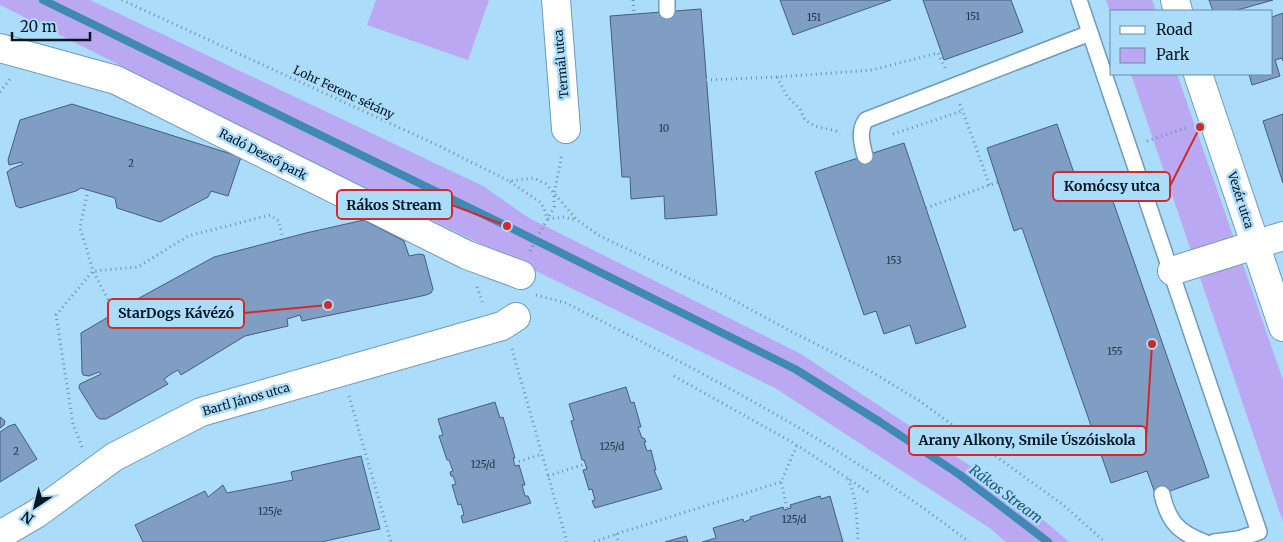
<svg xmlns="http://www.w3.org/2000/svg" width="1283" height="542" viewBox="0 0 1283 542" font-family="Merriweather,serif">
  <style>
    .green { fill: #baa8f2 }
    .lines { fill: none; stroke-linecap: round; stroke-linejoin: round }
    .stream { stroke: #3e8ab4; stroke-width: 8 }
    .building { fill: #809dc3; stroke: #435e81 }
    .lane-casing { stroke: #6d9cb8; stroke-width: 18 }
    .street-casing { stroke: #6d9cb8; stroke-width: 30 }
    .secondary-casing { stroke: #6d9cb8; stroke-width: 30 }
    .path { stroke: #6c91a8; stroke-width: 3; stroke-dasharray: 1 4; stroke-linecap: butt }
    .lane { stroke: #fff; stroke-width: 15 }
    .street { stroke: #fff; stroke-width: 28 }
    .secondary { stroke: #fff; stroke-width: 28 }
    .labels { text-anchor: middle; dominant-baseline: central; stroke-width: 5; stroke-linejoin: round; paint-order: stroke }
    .number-label { font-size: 10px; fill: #24384a }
    .street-label { font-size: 12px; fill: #051722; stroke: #abdcfa }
    .water-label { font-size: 14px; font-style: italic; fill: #1e5571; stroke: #abdcfa }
    .leader { fill: none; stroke: #d62828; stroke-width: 2 }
    .callout-dot { fill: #d62828; stroke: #abdcfa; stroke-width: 2 }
    .callout { fill: #abdcfa; stroke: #d62828; stroke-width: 2 }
    .callout-label { font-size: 14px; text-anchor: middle; font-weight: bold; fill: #051722 }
  </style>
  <rect width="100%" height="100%" fill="#abdcfa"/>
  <!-- green -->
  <g class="green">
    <polygon points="0,0 90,0 483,186 529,218 801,354 1013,494 1069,542 1006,542 991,529 775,388 307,159 0,5"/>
    <polygon points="376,0 489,0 468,60 367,25"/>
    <polygon points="1106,0 1152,0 1156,11 1112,11 1112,18"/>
    <polygon points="1131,74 1177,74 1283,380 1283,522"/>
  </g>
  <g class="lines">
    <!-- stream -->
    <polyline class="stream" points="43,0 507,226 795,369 880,422 960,475 1048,542"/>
  </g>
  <!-- building -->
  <g class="building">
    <polygon points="780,0 891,0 793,35"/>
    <polygon points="923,0 1011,0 1023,32 944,60"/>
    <polygon points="1209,0 1273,0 1234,11 1213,11"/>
    <polygon points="701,9 717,215 665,219 664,196 631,199 630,177 622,177 610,16"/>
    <polygon points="1283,13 1283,61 1282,58 1275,60 1280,76 1252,85 1249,74 1272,74 1272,17"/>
    <polygon points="72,104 241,157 228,196 211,191 208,197 160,222 117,208 115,198 81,188 76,191 20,208 16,206 7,172 11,169 23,164 22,162 9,165 8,160 20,120"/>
    <polygon points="1283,114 1283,183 1263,121"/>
    <polygon points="1057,124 1082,196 1108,187 1209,477 1156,496 1147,471 1111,483 1022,228 1014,231 987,148"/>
    <polygon points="904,143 966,327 916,344 910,325 884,334 876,311 864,315 815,172"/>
    <polygon points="364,220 404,241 409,256 419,254 424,255 433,289 431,293 426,295 408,299 302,321 300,315 287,319 288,326 245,336 181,375 178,370 171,374 164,379 168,384 106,419 100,419 97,417 79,388 80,384 101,374 99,372 89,376 83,375 82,372 81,333 115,313 119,320 137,310 132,302 214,257 306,233"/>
    <polygon points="626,387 631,403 634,402 641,427 638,427 642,438 644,438 646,442 644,442 647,451 651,450 656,470 654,470 662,489 595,508 592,501 595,500 592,489 589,490 583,470 587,469 584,460 582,460 571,421 574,420 569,404"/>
    <polygon points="495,402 500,418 503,417 515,458 513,458 515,466 519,465 525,485 522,485 525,496 528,496 531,503 463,523 461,516 464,515 461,504 458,505 452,485 456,484 453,476 451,476 450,472 453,471 449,460 447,460 439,436 443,435 438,419"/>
    <polygon points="0,417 5,421 4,425 0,428"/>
    <polygon points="15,424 37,459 0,482 0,432 9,426"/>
    <polygon points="361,456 380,529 321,542 143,542 135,525 205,491 208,497 223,485 227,493 293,480 291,472"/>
    <polygon points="820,496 821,499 830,496 843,542 702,542 716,538 713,528 743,519 744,522 751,519 750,517 783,507 784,510 791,508 790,505"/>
    <polygon points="686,536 688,542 665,542"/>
  </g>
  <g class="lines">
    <!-- lane casing -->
    <g class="lane-casing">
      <g id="lane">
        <polyline points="1079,0 1259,532 1238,539 1214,542"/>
        <polyline points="667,11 667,0"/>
        <path d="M865,156C862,144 858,131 866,120L1090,33"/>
        <path d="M1162,494C1168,521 1178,532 1204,542"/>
      </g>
    </g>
    <!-- street casing -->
    <g class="street-casing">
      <g id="street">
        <polyline points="556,0 566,129"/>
        <polyline points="0,48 116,80 467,255 521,275"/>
        <polyline points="1172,271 1283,236"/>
        <polyline points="0,535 36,514 114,457 201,412 502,326 516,317"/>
      </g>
    </g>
    <!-- secondary casing -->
    <g class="secondary-casing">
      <g id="secondary">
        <polyline points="1175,0 1178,11"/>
        <polyline points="1198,74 1283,327"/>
      </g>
    </g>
    <!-- path -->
    <g class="path">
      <polyline points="122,0 437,145 509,181 534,178 546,184 577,220 600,236 722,294 794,333 872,372 918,400 1062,504 1105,542"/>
      <polyline points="633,0 634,14"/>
      <polyline points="777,77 787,96 800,109 805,120 815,126 836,131 840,134"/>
      <polyline points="706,80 777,77 872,70 938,53 945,68"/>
      <polyline points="0,92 10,79"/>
      <polyline points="960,104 990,186"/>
      <polyline points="893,134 962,111"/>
      <polyline points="1147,141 1186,128"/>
      <polyline points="510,182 540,202 544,208 547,218"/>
      <polyline points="88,190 80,227 93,271 115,313"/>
      <polyline points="926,208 998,182"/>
      <polyline points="548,219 564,217 576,220"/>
      <polyline points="530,251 554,207 554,194 562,154"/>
      <polyline points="477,287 483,304"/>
      <path d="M536,295L566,303C706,374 845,446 969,542"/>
      <polyline points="512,349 567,542"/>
      <polyline points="674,376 797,445 868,492"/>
      <polyline points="349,396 391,542"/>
      <polyline points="82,447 73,424 56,315 93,271 138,267 188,236 270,215 279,221 283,239"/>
      <polyline points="514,463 542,454"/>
      <polyline points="548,476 585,464"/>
      <path d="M848,479C857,499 857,520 858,542"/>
      <polyline points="787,508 781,482 797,445"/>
      <polyline points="616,534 619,542"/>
      <polyline points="594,542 616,534 781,482"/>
    </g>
    <!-- lane -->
    <use href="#lane" class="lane"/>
    <!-- street -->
    <use href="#street" class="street"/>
    <!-- secondary -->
    <use href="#secondary" class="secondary"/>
  </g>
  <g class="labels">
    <!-- number labels -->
    <g class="number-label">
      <text x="973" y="16">151</text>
      <text x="814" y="17">151</text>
      <text x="664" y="128">10</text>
      <text x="131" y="163">2</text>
      <text x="894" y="260">153</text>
      <text x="1115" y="351">155</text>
      <text x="612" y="446">125/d</text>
      <text x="16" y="451">2</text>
      <text x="483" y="464">125/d</text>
      <text x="270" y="511">125/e</text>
      <text x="794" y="519">125/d</text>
    </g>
    <!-- street labels -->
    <g class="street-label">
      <text transform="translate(561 64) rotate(-95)">Termál utca</text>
      <text transform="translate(344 92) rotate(25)">Lohr Ferenc sétány</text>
      <text transform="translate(263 154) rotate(27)">Radó Dezső park</text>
      <text transform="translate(1241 200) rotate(72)">Vezér utca</text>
      <text transform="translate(246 399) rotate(-16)">Bartl János utca</text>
    </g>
    <!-- water labels -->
    <g class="water-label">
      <text transform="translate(1006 494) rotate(37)">Rákos Stream</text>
    </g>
  </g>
  <!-- callouts -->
  <path class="leader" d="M1200 127L1170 186M507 226L452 205M328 305L244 313M1152 344L1146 440"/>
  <g class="callout-dot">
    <circle cx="1200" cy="127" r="5"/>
    <circle cx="507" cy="226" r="5"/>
    <circle cx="328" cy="305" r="5"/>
    <circle cx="1152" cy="344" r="5"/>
  </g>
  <g class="callout">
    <rect x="1053" y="172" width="117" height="29" rx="5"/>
    <rect x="337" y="190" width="115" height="29" rx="5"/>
    <rect x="108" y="299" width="136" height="29" rx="5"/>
    <rect x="909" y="426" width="237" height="29" rx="5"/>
  </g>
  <g class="callout-label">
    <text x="1112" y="191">Komócsy utca</text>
    <text x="394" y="210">Rákos Stream</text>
    <text x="176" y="318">StarDogs Kávézó</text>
    <text x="1027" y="445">Arany Alkony, Smile Úszóiskola</text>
  </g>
  <!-- legend -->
  <rect x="1110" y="10" width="162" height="65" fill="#abdcfa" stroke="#698da4"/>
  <rect x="1120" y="26" width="25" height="8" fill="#ffffff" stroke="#698da4"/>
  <text x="1156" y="35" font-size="15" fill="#051722">Road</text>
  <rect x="1120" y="48" width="25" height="15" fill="#baa8f2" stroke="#698da4"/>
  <text x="1156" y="60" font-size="15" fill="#051722">Park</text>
  <!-- north arrow -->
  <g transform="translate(35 507) rotate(215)" stroke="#abdcfa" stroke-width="4" paint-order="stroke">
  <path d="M0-4L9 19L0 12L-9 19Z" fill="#051722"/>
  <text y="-8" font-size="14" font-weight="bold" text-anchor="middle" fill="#051722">N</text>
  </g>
  <!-- scale -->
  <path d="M12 32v8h78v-8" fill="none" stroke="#051722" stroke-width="2.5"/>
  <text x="20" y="32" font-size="15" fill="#051722" stroke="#abdcfa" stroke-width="4" paint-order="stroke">20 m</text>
</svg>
